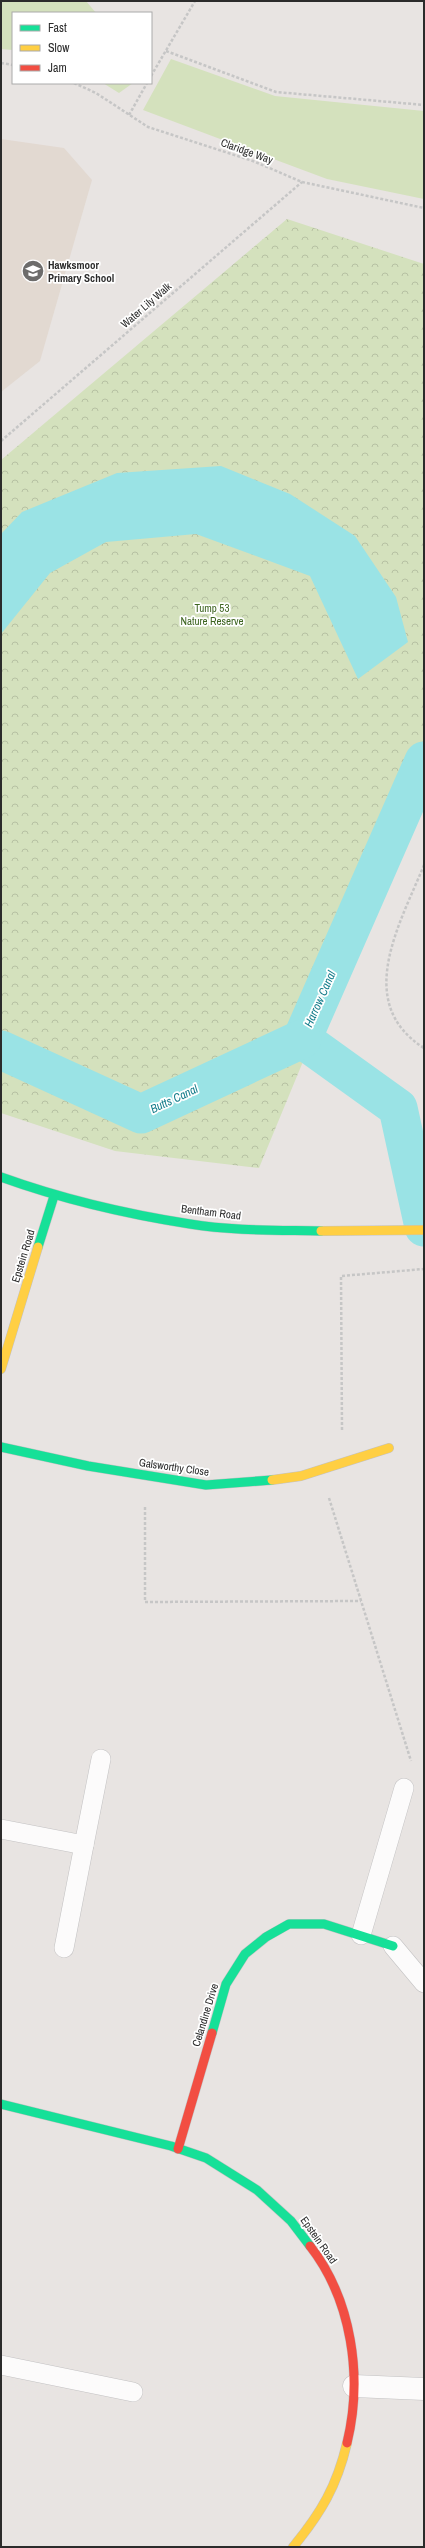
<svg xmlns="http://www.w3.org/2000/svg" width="425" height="2548" viewBox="0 0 425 2548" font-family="'Archivo Narrow',sans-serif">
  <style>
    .education { fill: #e2d9d1 }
    .grass { fill: #d4e1bd }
    .forest { fill: url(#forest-crowns) }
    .water { fill: #9ae3e5 }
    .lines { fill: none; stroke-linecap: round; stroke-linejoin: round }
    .canal { stroke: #9ae3e5; stroke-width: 39 }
    .lane-casing { stroke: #c3c2c3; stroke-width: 20 }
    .street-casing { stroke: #c3c2c3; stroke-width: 23 }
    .fast-casing { stroke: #c3c2c3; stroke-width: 10 }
    .slow-casing { stroke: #c3c2c3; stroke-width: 10 }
    .jam-casing { stroke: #c3c2c3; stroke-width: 10 }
    .path { stroke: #c6c6c6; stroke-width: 2.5; stroke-dasharray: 3 2; stroke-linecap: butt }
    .lane { stroke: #fcfbfb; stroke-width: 19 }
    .street { stroke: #fcfbfb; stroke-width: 22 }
    .fast { stroke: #16e098; stroke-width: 9 }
    .slow { stroke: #ffcf43; stroke-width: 9 }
    .jam { stroke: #f24e42; stroke-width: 9 }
    .labels { text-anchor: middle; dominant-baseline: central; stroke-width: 3.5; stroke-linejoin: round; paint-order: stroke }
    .street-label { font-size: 11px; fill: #2b2b2b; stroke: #fff }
    .poi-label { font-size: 11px; font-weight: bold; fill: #2b2b2b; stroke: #fff; text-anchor: start }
    .park-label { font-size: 11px; fill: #3d6420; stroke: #fff }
    .water-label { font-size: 12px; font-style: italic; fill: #177e8c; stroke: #fff }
  </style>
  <defs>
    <pattern id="forest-crowns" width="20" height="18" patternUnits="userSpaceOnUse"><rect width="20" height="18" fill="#d4e1bd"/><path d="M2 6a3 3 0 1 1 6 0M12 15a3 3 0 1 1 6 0" fill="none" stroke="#b6c1a3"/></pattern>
  </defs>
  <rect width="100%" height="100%" fill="#e8e4e2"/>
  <!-- education -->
  <polygon class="education" points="1,139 64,148 92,180 40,361 1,392"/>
  <!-- grass -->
  <g class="grass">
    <polygon points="1,1 86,1 96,13 13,13 13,50 1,49"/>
    <polygon points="171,59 275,96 424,111 424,199 327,179 143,110"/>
    <polygon points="103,83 133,83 119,93"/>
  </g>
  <!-- forest -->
  <polygon class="forest" points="287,219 424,264 424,769 259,1168 115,1151 1,1113 1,460"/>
  <!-- water -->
  <polygon class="water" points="221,466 290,494 355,536 396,597 408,642 358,679 310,576 196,534 106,542 50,573 1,634 1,534 22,512 117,473"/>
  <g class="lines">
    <!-- canal -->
    <g class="canal">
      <polyline points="302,1039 424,761"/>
      <polyline points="302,1039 398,1108 424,1227"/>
      <polyline points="1,1050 141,1114 302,1039"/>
    </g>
    <!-- lane casing -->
    <g class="lane-casing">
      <g id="lane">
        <polyline points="1,1829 84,1845 64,1948"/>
        <polyline points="84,1845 101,1759"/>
        <polyline points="361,1935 404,1788"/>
        <polyline points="393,1946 424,1983"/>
        <polyline points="1,2365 133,2392"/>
      </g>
    </g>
    <!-- street casing -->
    <g class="street-casing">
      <polyline id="street" points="354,2386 424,2389"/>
    </g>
    <!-- fast casing -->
    <g class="fast-casing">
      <g id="fast">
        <path d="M1,1177C62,1199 126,1214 190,1224C233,1231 278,1230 321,1231"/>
        <polyline points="38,1247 54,1196"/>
        <polyline points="1,1447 88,1466 206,1485 272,1480"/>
        <polyline points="212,2033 226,1984 245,1954 266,1937 289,1924 324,1924 393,1946"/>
        <polyline points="1,2104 171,2146 206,2158 257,2190 291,2221 310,2246"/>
      </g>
    </g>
    <!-- slow casing -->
    <g class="slow-casing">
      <g id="slow">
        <polyline points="321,1231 424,1230"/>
        <polyline points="1,1369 38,1247"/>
        <polyline points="272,1480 301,1476 389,1448"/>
        <path d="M293,2547C321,2513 337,2486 347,2443"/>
      </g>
    </g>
    <!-- jam casing -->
    <g class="jam-casing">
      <g id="jam">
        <polyline points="178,2149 212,2033"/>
        <path d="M310,2246C352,2300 363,2377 347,2443"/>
      </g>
    </g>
    <!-- path -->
    <g class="path">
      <polyline points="166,51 276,92 424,105"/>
      <polyline points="1,63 13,65"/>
      <polyline points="151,76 195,1"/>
      <polyline points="74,83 96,93 148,127 253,161 302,182 424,208"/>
      <polyline points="129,115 147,83"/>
      <polyline points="1,441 302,182"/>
      <path d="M424,865C400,924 353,1003 424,1048"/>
      <polyline points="342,1430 341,1276 424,1269"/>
      <polyline points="329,1498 411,1761"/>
      <polyline points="145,1507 145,1602 361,1601"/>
    </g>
    <!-- lane -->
    <use href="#lane" class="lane"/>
    <!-- street -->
    <use href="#street" class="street"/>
    <!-- fast -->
    <use href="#fast" class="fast"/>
    <!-- slow -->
    <use href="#slow" class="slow"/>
    <!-- jam -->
    <use href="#jam" class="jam"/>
  </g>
  <!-- icons -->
  <defs>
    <g id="school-disc" transform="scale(1.15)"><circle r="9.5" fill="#6d6c6b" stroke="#fff"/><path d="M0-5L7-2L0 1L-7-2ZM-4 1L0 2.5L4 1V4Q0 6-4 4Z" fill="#fff"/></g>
  </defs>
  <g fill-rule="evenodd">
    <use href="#school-disc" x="33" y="271"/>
  </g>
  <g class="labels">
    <!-- street labels -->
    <g class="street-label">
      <text transform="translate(247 151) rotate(20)">Claridge Way</text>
      <text transform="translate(146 305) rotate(-41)">Water Lily Walk</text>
      <text transform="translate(211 1212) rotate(7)">Bentham Road</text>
      <text transform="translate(23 1256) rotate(-73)">Epstein Road</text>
      <text transform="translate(174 1467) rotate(8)">Galsworthy Close</text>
      <text transform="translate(205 2015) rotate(-73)">Celandine Drive</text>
      <text transform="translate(319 2240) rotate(55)">Epstein Road</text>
    </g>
    <!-- poi labels -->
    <g class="poi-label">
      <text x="48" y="265">Hawksmoor<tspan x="48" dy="13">Primary School</tspan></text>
    </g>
    <!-- park labels -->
    <g class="park-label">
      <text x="212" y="608">Tump 53<tspan x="212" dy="13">Nature Reserve</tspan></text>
    </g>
    <!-- water labels -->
    <g class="water-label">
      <text transform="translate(320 999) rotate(-66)">Harrow Canal</text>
      <text transform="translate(174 1099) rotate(-25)">Butts Canal</text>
    </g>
  </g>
  <!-- border -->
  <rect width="425" height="2548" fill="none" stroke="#2b2b2b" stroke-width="4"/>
  <!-- legend -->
  <rect x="12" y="12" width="140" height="72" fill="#ffffff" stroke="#aaaaaa"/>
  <rect x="20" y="25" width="20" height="6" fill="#16e098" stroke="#aaaaaa"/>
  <text x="48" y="32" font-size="12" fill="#2b2b2b">Fast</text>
  <rect x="20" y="45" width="20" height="6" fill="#ffcf43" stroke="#aaaaaa"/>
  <text x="48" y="52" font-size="12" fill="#2b2b2b">Slow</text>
  <rect x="20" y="65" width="20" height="6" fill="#f24e42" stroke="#aaaaaa"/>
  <text x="48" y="72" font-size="12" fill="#2b2b2b">Jam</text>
</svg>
